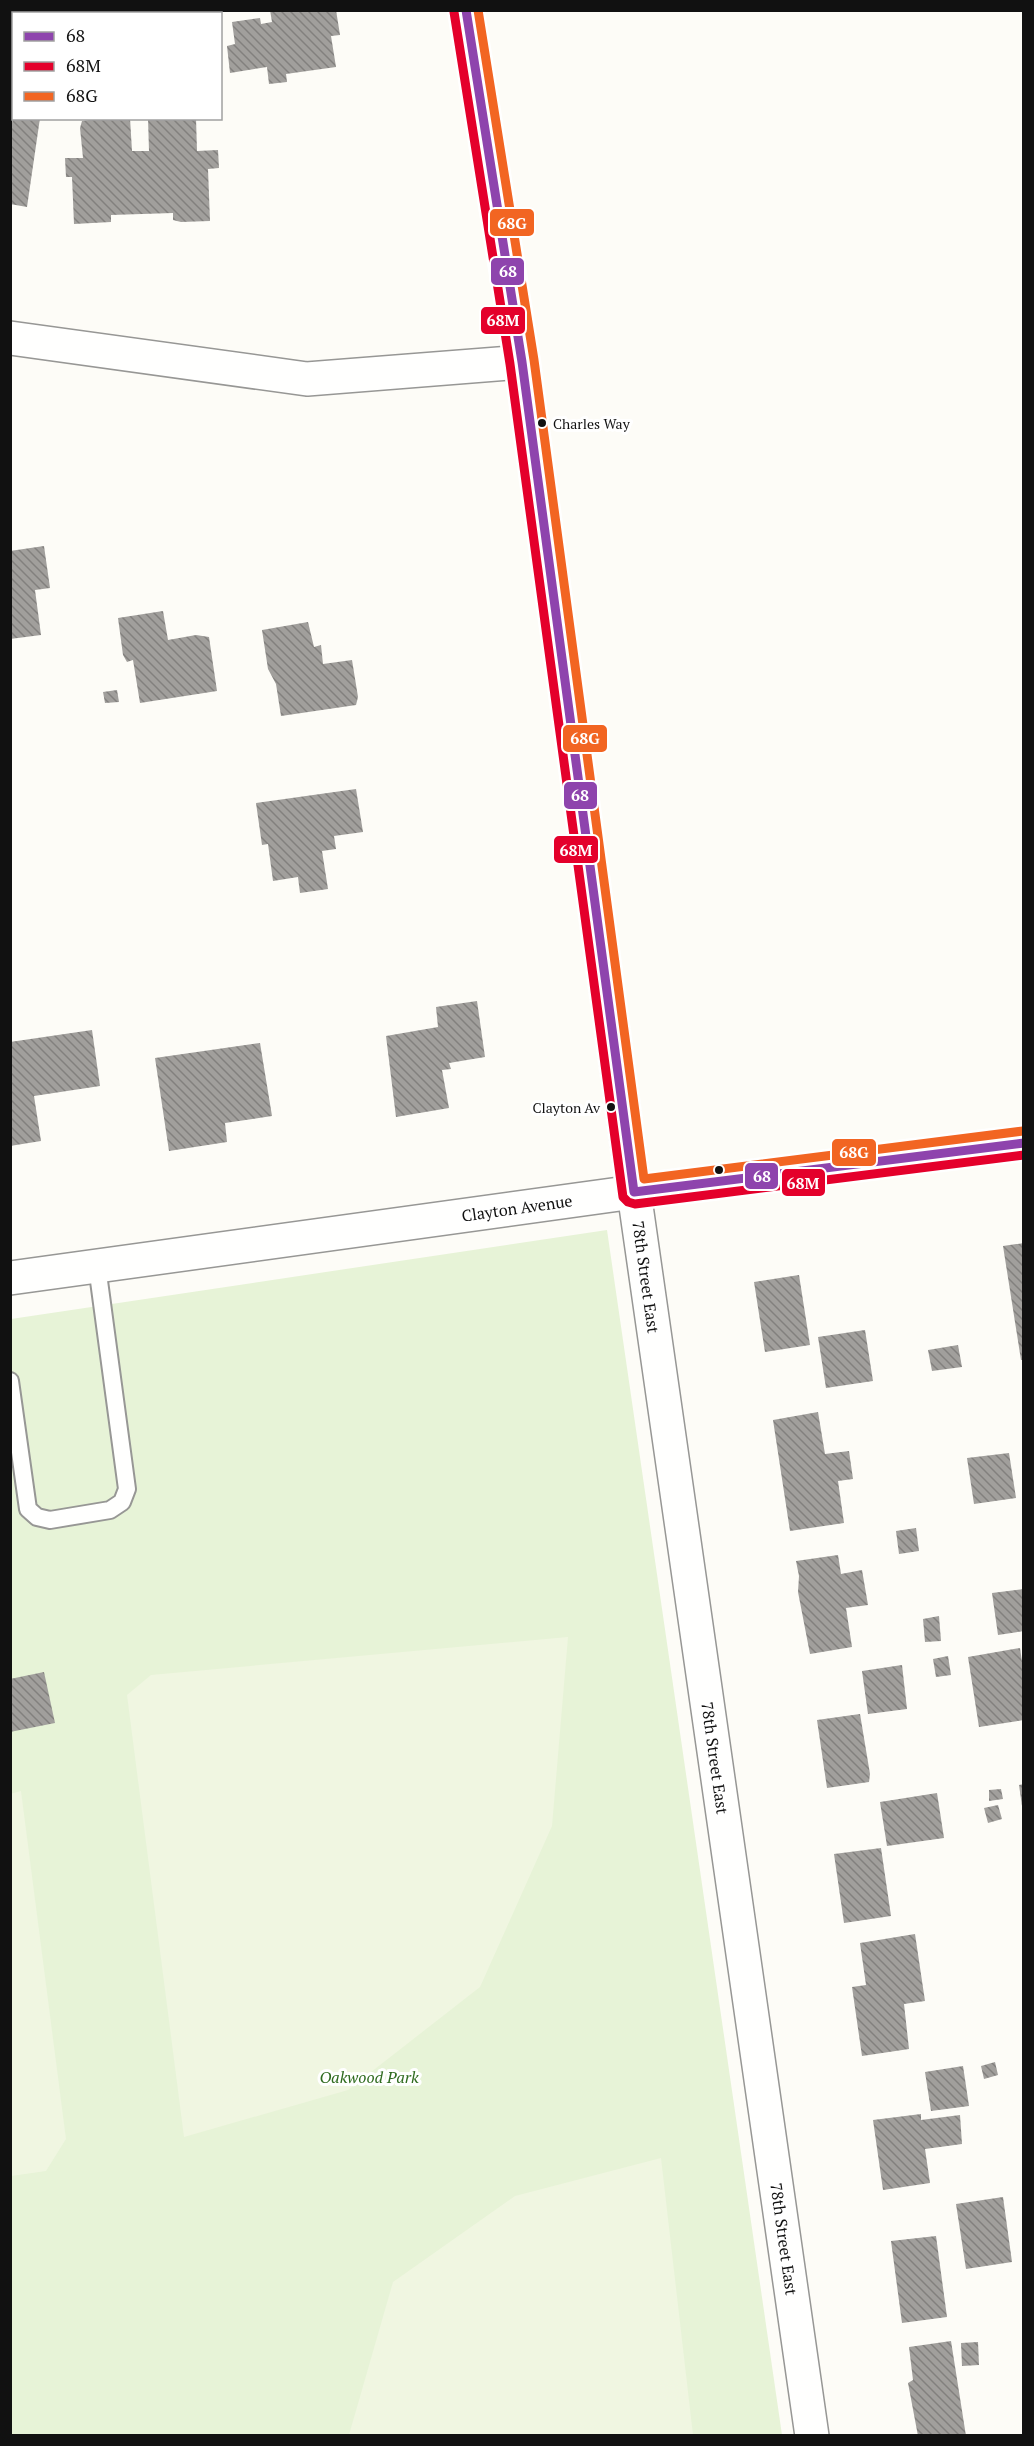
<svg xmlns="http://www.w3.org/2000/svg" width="1034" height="2446" viewBox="0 0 1034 2446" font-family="'PT Serif',serif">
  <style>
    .park { fill: #e7f3d7 }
    .pitch { fill: #f0f6e1 }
    .building { fill: url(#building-back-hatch) }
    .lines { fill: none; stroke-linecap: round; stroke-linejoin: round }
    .lane-casing { stroke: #979795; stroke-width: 20 }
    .street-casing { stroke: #979795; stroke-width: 36 }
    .lane { stroke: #fffffe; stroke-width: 16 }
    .street { stroke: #fffffe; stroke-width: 33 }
    .bus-1-casing { stroke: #fff; stroke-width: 14 }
    .bus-2-casing { stroke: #fff; stroke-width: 14 }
    .bus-3-casing { stroke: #fff; stroke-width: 14 }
    .bus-1 { stroke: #8e44ad; stroke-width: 9 }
    .bus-2 { stroke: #e4002b; stroke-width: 9 }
    .bus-3 { stroke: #f26522; stroke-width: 9 }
    .bus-dot { fill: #111; stroke: #fff; stroke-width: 2 }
    .labels { text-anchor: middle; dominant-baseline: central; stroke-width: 6; stroke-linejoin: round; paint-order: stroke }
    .bus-label { font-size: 14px; fill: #111; stroke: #fff; text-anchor: start }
    .street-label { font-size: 16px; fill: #111; stroke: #fff }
    .park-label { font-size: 16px; font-style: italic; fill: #2f6b1f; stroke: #fff }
    .line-badge { stroke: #fff; stroke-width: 2 }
    .badge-label { font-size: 16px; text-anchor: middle; font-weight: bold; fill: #fff }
  </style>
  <defs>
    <pattern id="building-back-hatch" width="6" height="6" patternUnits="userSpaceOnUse" patternTransform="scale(1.5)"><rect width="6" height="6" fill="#a19f9c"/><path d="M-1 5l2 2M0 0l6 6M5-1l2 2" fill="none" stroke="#82807e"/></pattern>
  </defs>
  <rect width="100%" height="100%" fill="#fdfcf7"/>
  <!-- park -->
  <polygon class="park" points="607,1230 782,2435 11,2436 11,1319"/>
  <!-- pitch -->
  <g class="pitch">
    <polygon points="568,1637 552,1826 480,1987 348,2090 184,2137 127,1695 151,1675"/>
    <polygon points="21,1791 66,2139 46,2171 11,2176 10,1794"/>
    <polygon points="661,2158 693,2435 349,2435 393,2282 515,2196"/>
  </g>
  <!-- building -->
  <g class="building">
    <polygon points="270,10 336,10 340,35 331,36 336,67 286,74 287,82 269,84 267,67 230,73 227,46 235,44 232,22 260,18 261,24 272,22"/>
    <polygon points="13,118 40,118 27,207 10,204 10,132"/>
    <polygon points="103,118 130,118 132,151 149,151 148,118 196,118 197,151 218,150 219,168 208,169 210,221 181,222 173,220 173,213 111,215 111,222 74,224 72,177 66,177 65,158 83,158 80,128 82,121"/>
    <polygon points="44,546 50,588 35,590 41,635 10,639 10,551"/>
    <polygon points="163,611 168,640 196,635 209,637 217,691 140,703 133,660 127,662 123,655 118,618"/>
    <polygon points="308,622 314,647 321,645 323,664 352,660 358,697 356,705 281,716 276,684 268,669 262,630"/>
    <polygon points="117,690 119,702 105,703 103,692"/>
    <polygon points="356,789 363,832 334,836 336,849 322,851 328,889 300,893 298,877 273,881 268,844 262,845 256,803"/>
    <polygon points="477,1001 485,1057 449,1063 451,1069 442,1070 449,1108 396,1117 386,1036 438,1027 436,1007"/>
    <polygon points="92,1030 100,1086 34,1096 41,1141 10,1146 10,1042"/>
    <polygon points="260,1043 272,1116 225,1123 227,1142 169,1151 155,1058"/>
    <polygon points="1024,1243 1024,1360 1021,1360 1003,1246"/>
    <polygon points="799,1275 810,1345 765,1352 754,1282"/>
    <polygon points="865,1330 873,1381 826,1388 818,1337"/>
    <polygon points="958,1345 962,1367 932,1371 928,1350"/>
    <polygon points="818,1412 825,1454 849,1451 853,1479 838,1481 844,1523 790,1531 773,1420"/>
    <polygon points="1009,1453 1016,1498 974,1504 967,1458"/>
    <polygon points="916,1528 919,1551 899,1554 896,1531"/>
    <polygon points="838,1555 841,1574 862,1570 868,1605 846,1608 852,1647 810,1654 798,1592 799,1576 796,1561"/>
    <polygon points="1024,1589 1024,1631 998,1635 992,1593"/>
    <polygon points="939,1616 941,1641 925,1642 923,1619"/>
    <polygon points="1020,1648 1024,1675 1024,1720 979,1727 968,1657"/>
    <polygon points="948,1656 951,1675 936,1677 933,1659"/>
    <polygon points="902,1665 907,1709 868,1714 862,1671"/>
    <polygon points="44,1672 55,1723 10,1732 10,1679"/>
    <polygon points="860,1714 870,1774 869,1782 827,1788 817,1720"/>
    <polygon points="1024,1784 1024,1806 1022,1806 1019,1785"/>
    <polygon points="1001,1789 1003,1799 989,1801 989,1790"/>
    <polygon points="937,1793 944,1838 887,1846 880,1802"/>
    <polygon points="998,1805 1002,1819 988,1823 984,1808"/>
    <polygon points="881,1848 891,1916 844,1923 834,1854"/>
    <polygon points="915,1934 925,2001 904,2004 909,2049 862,2056 852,1987 866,1985 860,1943"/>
    <polygon points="995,2062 998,2075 984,2079 981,2066"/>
    <polygon points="963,2066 969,2106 931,2111 925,2072"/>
    <polygon points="921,2114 921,2120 960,2115 962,2144 925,2149 930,2183 883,2190 873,2120"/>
    <polygon points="1003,2197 1012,2262 966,2269 956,2204"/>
    <polygon points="936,2236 947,2317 902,2323 891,2241"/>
    <polygon points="951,2341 966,2436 918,2436 908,2383 913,2380 909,2347"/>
    <polygon points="978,2342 979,2365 962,2366 961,2343"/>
  </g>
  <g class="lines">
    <!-- lane casing -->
    <g class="lane-casing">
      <polyline id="lane" points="10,1381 28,1509 37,1517 50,1520 110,1510 122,1502 127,1489 97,1266"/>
    </g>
    <!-- street casing -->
    <g class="street-casing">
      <g id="street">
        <polyline points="466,10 522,362 634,1192 812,2436"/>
        <polyline points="148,14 154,10"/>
        <polyline points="10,43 14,42"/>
        <polyline points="10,338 307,379 522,362"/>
        <polyline points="10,1278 634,1192 1024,1143"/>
      </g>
    </g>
    <!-- lane -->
    <use href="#lane" class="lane"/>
    <!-- street -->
    <use href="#street" class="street"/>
    <!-- bus-1 casing -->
    <g class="bus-1-casing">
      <polyline id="bus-1" points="466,10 522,362 634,1192 1024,1143"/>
    </g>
    <!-- bus-2 casing -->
    <g class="bus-2-casing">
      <polyline id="bus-2" points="454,12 510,364 623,1197 628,1202 635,1204 1024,1155"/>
    </g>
    <!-- bus-3 casing -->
    <g class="bus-3-casing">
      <polyline id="bus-3" points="478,10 534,360 644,1179 1023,1131"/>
    </g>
    <!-- bus-1 -->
    <use href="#bus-1" class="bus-1"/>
    <!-- bus-2 -->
    <use href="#bus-2" class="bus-2"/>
    <!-- bus-3 -->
    <use href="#bus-3" class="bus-3"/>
  </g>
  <!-- markers -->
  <g class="bus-dot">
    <circle cx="542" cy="423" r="5"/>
    <circle cx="611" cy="1107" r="5"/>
    <circle cx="719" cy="1170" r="5"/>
  </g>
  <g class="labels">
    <!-- bus labels -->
    <g class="bus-label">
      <text x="553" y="423">Charles Way</text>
      <text x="600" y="1107" text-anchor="end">Clayton Av</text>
    </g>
    <!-- street labels -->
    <g class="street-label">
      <text transform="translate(517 1208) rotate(-8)">Clayton Avenue</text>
      <text transform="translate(646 1277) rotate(82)">78th Street East</text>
      <text transform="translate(715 1758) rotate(82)">78th Street East</text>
      <text transform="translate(784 2239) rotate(82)">78th Street East</text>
    </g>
    <!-- park labels -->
    <g class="park-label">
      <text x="369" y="2077">Oakwood Park</text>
    </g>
  </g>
  <g class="line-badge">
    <rect x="489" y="208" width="46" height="29" rx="6" fill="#f26522"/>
    <rect x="490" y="257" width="35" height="29" rx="6" fill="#8e44ad"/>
    <rect x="480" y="306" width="46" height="29" rx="6" fill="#e4002b"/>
    <rect x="562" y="724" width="46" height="29" rx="6" fill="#f26522"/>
    <rect x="563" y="781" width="35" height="29" rx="6" fill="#8e44ad"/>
    <rect x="553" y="835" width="46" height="29" rx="6" fill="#e4002b"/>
    <rect x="831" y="1138" width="46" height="29" rx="6" fill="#f26522"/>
    <rect x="744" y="1162" width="35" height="28" rx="6" fill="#8e44ad"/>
    <rect x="781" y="1168" width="45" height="29" rx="6" fill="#e4002b"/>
  </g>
  <g class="badge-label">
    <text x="512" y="229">68G</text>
    <text x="508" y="277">68</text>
    <text x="503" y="326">68M</text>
    <text x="585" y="744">68G</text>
    <text x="580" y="801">68</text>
    <text x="576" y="856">68M</text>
    <text x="854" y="1158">68G</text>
    <text x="762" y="1182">68</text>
    <text x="803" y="1189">68M</text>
  </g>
  <!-- border -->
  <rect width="1034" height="2446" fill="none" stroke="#111111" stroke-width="24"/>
  <!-- legend -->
  <rect x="12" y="12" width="210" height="108" fill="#ffffff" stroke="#a0a0a0" stroke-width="1.5"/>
  <rect x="24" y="32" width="30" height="9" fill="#8e44ad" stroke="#a0a0a0" stroke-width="1.5"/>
  <text x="66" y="42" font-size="18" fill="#111111">68</text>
  <rect x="24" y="62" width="30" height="9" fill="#e4002b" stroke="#a0a0a0" stroke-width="1.5"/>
  <text x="66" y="72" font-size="18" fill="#111111">68M</text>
  <rect x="24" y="92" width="30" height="9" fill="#f26522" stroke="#a0a0a0" stroke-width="1.5"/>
  <text x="66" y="102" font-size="18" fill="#111111">68G</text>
</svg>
